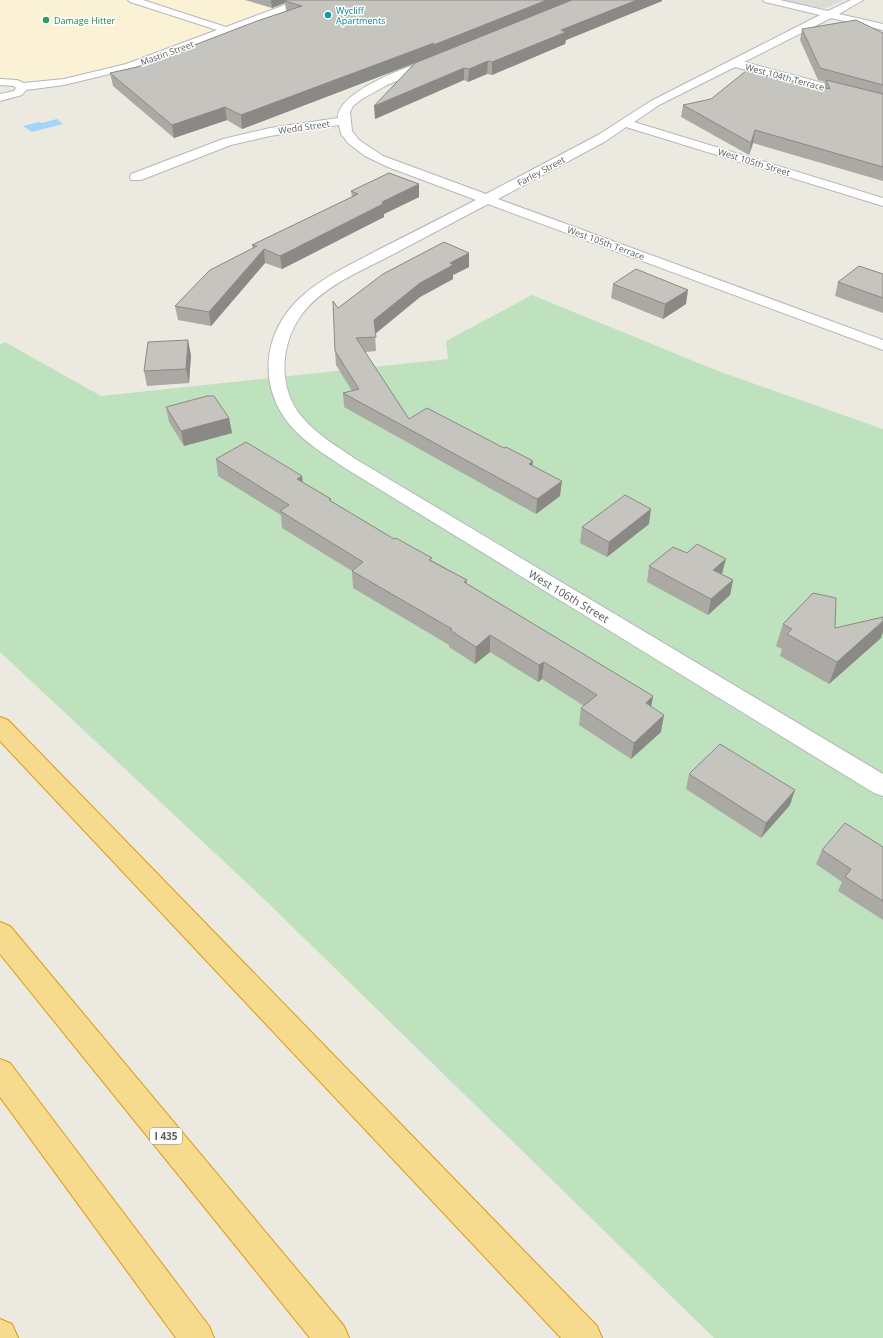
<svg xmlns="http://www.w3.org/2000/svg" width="883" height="1338" viewBox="0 0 883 1338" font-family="'Open Sans',sans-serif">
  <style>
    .commercial { fill: #fbf2d6 }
    .industrial { fill: #dddbd5 }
    .green { fill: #bfe2be }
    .water { fill: #a3d5f9 }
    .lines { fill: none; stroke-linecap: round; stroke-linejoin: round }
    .minor-casing { stroke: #b3b7bb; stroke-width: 2 }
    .highway-casing { stroke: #df9b0e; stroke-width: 2 }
    .minor { fill: #fff; fill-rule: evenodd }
    .highway { fill: #f6da8d; fill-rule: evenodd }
    .wall { fill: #aaa9a3 }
    .shaded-wall { fill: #8b8985 }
    .building { fill: #c6c4be; stroke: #8b8985 }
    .culture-dot { fill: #0f9aa8; stroke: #fff; stroke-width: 1.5 }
    .leisure-dot { fill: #2e9e5b; stroke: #fff; stroke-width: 1.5 }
    .labels { text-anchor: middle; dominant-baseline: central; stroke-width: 3; stroke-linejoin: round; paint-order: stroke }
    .far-culture-label { font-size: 9px; fill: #0d838f; stroke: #fff; text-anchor: start }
    .far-leisure-label { font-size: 9px; fill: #27864d; stroke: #fff; text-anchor: start }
    .far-street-label { font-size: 9px; fill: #595d61; stroke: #fff }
    .shield { fill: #fff; stroke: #8b8e90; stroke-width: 1 }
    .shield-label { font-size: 10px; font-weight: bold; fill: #595d61 }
    .street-label { font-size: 11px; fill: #595d61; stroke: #fff }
  </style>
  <rect width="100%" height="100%" fill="#ece9e1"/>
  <!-- commercial -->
  <polygon class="commercial" points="0,0 293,0 124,64 58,79 0,83"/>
  <!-- industrial -->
  <polygon class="industrial" points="779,0 844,0 829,7 822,8 810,7"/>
  <!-- green -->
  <polygon class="green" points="532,295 718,371 883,429 883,1338 714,1338 265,900 0,652 0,345 5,342 101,396 448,359 446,341"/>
  <!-- water -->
  <polygon class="water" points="57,119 63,124 32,132 23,126 39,122 42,123"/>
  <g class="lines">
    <!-- minor casing -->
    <g class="minor-casing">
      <g id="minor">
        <polygon points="128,0 143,0 226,27 298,0 312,0 310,2 134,68 64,85 26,90 22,95 0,101 0,94 14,91 16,88 14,86 0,85 0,79 17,80 24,83 64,79 126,64 217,30 130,2"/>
        <path d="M763,0H780L828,11L851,0H863L839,14L883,24V30L831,18L744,62L883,99V106L735,67L659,105L634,122L883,198V206L626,127L606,141L498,199L883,340V350L488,204C454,222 420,240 386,258C358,272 328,285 307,308C280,338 276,387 302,417C317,435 338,447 357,460L883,774V796L874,793L345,468C326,455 305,443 290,425C257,385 263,332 301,297C323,277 350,265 376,251C410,234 443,217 476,200L388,167L365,156L348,143L341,134L339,125L270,136L231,145L141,180H131L130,177L131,174L223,139L270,128L338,118C337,92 409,65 431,60L436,63L435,65L387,85L362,99L353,106L350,112L352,131L359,140L383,156L486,194L598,135L651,101L820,15L765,2Z"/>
      </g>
    </g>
    <!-- highway casing -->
    <g class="highway-casing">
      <g id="highway">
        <polygon points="0,717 8,720 597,1326 602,1338 561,1338 0,741"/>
        <polygon points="0,922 10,926 344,1326 349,1338 310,1338 0,954"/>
        <polygon points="0,1059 10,1063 209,1326 214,1338 176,1338 0,1097"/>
        <polygon points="0,1319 12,1324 18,1338 0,1338"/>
      </g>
    </g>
    <!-- minor -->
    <use href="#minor" class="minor"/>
    <!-- highway -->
    <use href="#highway" class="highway"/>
  </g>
  <!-- wall -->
  <g class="wall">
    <polygon points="245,0 662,0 662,1 566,40 565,44 492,75 487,74 468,82 464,80 375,119 417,62 242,129 227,120 174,138 113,86 110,73 137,67 286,11 285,3 272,8"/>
    <polygon points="802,29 883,33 883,181 753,143 749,155 681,117 683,105 711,99 824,88 825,82 818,80 800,40"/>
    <polygon points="419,184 419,197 384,214 384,217 282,269 265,263 211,326 178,320 175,306 253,249 252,245 352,197 351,191"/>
    <polygon points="469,253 469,267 453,275 453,279 420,297 375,334 376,351 365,352 409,419 504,448 533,461 533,466 560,496 536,514 344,407 343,393 352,391 336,365 335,351 338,308"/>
    <polygon points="883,274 883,313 835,296 838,282"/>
    <polygon points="613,284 686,304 663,319 611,298"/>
    <polygon points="191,355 189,383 147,386 144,371"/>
    <polygon points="166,407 229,418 232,433 184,446 169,422"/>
    <polygon points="216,459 303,482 331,499 331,501 394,539 467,580 467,584 653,696 651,707 661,732 631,759 579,725 581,708 584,706 542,679 538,682 490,652 475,664 449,647 449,645 353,588 352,571 282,528 281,515 218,476"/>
    <polygon points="649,524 607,557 580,543 582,527"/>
    <polygon points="649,566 722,574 733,580 730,595 708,615 647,582"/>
    <polygon points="783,624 835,628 881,638 829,684 780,656 782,649 776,646"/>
    <polygon points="689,774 790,805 761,838 686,789"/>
    <polygon points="883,847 883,920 838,891 842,882 816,864 822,850"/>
  </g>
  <!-- shaded-wall -->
  <g class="shaded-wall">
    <polygon points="271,0 294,0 285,1 285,3 272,8"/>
    <polygon points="547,0 576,0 431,57 242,129 241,115"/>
    <polygon points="637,0 662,0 662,1 566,40 565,44 492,75 492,62 561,30"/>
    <polygon points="488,61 487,74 468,82 469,69"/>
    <polygon points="464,68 464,80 375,119 374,106"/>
    <polygon points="225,107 227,120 174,138 172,125"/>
    <polygon points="755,130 753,143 749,155 751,143"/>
    <polygon points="419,184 419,197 384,214 384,217 282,269 280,256 382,202"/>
    <polygon points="264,249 265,263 211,326 209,312"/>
    <polygon points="469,253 469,267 453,275 453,279 420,297 375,334 374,320 420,283 450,263"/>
    <polygon points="688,290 686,304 663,319 665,304"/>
    <polygon points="188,340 191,355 189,383 186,369"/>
    <polygon points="229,418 232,433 184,446 181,431"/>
    <polygon points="533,461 532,476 529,464"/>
    <polygon points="302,476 304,493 297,479"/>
    <polygon points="562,481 560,496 536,514 537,499"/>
    <polygon points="651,509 649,524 607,557 609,542"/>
    <polygon points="726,559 722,574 713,570"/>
    <polygon points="733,580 730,595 708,615 711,599"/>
    <polygon points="883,621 883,632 881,638 829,684 837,662"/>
    <polygon points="490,635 490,652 475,664 476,647"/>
    <polygon points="544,662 542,679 538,682 539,665"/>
    <polygon points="653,696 650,713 646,703"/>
    <polygon points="664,715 661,732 631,759 634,743"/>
    <polygon points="795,790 790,805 761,838 766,823"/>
  </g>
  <!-- building -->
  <g class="building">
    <polygon points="287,0 547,0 431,46 434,43 241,115 225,107 172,125 110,73 137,67 257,21 302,6 285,1"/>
    <polygon points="572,0 637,0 561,30 566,32 492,62 488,61 469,69 464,68 374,106 415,63"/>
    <polygon points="856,20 883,33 883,85 820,68 802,29"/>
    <polygon points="746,71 830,89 826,80 883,94 883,167 755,130 751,143 683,105 711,99"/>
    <polygon points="389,173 419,184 382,202 383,204 280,256 264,249 209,312 175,306 210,270 257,246 252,245 358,194 351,191"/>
    <polygon points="444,242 469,253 450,263 453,265 420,283 374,320 376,337 356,338 409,419 427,408 504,448 506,447 533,461 529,464 562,481 537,499 343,393 359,389 335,351 333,301 338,308 383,274"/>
    <polygon points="859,266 883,274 883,298 838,282"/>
    <polygon points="636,269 688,290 665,304 613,284"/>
    <polygon points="188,340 186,369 144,371 148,342"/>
    <polygon points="207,396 214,396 229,418 181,431 166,407"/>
    <polygon points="246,442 302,476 297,479 331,499 329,500 394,539 396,538 432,558 429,560 467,580 464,582 653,696 646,703 664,715 634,743 581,708 597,695 544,662 539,665 490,635 476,647 450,630 452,629 352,571 363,562 280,511 289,505 216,459"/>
    <polygon points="625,495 651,509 609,542 582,527"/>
    <polygon points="697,544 726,559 713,570 733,580 711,599 649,566 673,547 687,553"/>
    <polygon points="813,593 836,598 835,628 883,617 883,621 837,662 787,634 792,629 783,624"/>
    <polygon points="720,744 795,790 766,823 689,774"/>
    <polygon points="845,823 883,847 883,901 845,877 851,869 822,850"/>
  </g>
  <!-- markers -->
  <circle class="culture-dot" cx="328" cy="15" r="4"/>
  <circle class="leisure-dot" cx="46" cy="20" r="4"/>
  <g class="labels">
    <!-- far-culture labels -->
    <g class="far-culture-label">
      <text x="336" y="10">Wycliff<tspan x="336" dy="10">Apartments</tspan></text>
    </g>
    <!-- far-leisure labels -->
    <g class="far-leisure-label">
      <text x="54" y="20">Damage Hitter</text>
    </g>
    <!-- far-street labels -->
    <g class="far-street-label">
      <text transform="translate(167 53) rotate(-20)">Mastin Street</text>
      <text transform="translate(785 77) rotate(15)">West 104th Terrace</text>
      <text transform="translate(304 127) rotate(-8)">Wedd Street</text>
      <text transform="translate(754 162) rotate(17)">West 105th Street</text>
      <text transform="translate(541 171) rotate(-28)">Farley Street</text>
      <text transform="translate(606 243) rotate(20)">West 105th Terrace</text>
    </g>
    <!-- shield labels -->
    <rect class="shield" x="150" y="1128" width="32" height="16" rx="3"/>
    <g class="shield-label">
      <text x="166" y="1136">I 435</text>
    </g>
    <!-- street labels -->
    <g class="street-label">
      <text transform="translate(569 596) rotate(31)">West 106th Street</text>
    </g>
  </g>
</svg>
